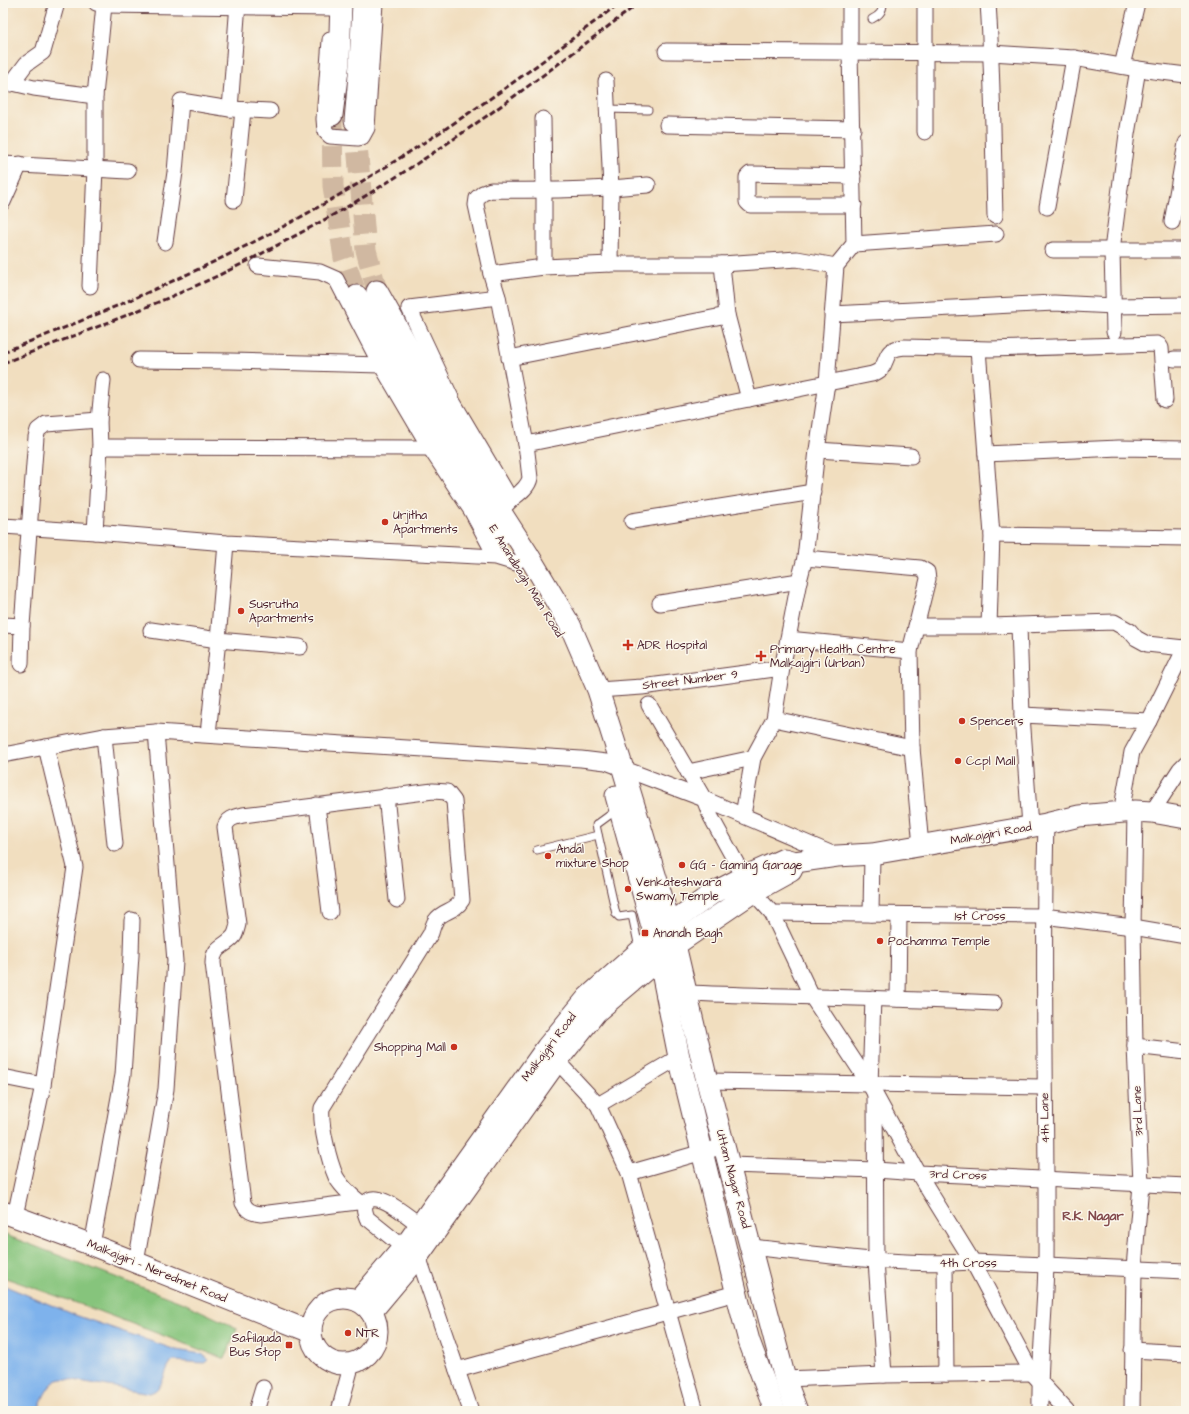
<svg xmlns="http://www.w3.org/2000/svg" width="1189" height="1414" viewBox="0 0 1189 1414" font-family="'Architects Daughter',sans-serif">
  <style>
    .green { fill: #86c47b; stroke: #687253 }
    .water { fill: #7eb2ec; stroke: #64688c }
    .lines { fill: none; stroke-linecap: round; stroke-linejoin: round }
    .secondary-tunnel { stroke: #d0b8a1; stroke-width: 21; stroke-dasharray: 21 10; stroke-linecap: butt }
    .lane-casing { stroke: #633c41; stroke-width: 9 }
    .street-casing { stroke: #633c41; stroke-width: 17 }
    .secondary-casing { stroke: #633c41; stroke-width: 23 }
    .lane { stroke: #fff; stroke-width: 7 }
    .street { stroke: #fff; stroke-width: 15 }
    .secondary { stroke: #fff; stroke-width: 21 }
    .rail { stroke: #4a1f2b; stroke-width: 3; stroke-dasharray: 6 3; stroke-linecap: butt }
    .poi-dot { fill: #c8321e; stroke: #fbf7ec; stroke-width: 1.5 }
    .labels { text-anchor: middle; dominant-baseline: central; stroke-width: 3; stroke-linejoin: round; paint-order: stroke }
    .poi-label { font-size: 12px; fill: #4a1f2b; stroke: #fbf7ec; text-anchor: start }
    .street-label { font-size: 12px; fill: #4a1f2b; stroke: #fbf7ec }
    .neighbourhood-label { font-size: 13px; font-weight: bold; fill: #83494c; stroke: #fbf7ec }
  </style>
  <rect width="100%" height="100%" fill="#fbf7ec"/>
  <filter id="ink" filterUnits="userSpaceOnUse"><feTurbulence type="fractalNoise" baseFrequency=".025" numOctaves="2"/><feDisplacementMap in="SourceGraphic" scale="8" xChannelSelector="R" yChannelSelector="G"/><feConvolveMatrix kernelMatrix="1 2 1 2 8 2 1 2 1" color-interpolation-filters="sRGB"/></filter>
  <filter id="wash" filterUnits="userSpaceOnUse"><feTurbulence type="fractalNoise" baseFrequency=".012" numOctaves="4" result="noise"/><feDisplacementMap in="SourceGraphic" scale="16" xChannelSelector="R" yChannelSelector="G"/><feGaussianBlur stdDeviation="0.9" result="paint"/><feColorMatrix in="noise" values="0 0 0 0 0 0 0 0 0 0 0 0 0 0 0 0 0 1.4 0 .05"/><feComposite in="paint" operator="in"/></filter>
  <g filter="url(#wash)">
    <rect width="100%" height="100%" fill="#f1debf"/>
    <!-- green -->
    <polygon class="green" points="3,1234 186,1304 237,1328 225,1359 85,1306 3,1277"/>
    <!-- water -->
    <path class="water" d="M3,1285L75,1315L176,1350L202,1354L209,1360L204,1363L174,1361L171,1362C163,1373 164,1389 150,1393L73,1380C68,1379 61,1378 56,1381C48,1385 40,1403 38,1411H3Z"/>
  </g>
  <g filter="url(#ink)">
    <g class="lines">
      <!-- secondary-tunnel -->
      <g class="secondary-tunnel">
        <polyline points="332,115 333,186 344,258 357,296"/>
        <polyline points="355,121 366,250 377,291"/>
      </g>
      <!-- lane casing -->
      <g class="lane-casing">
        <g id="lane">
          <path d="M872,19C880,15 883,11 883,3"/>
          <polyline points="607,109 648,110"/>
          <polyline points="618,809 596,825 616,914 619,917 632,915 639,948"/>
          <polyline points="537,850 598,835"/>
        </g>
      </g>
      <!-- street casing -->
      <g class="street-casing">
        <g id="street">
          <polyline points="96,3 104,5 332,8"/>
          <path d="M988,3C993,74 993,145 995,216"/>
          <polyline points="330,40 324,119 325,131 330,136 358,138 362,137 367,128 375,3"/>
          <polyline points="666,51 991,53 1074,58 1138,69 1186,75"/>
          <polyline points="1122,66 1137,3"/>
          <polyline points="4,81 34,88 95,96"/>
          <polyline points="606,81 611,189 610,264"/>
          <polyline points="11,84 26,64 43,52 57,3"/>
          <polyline points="230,109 238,3"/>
          <polyline points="543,119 544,191 544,267"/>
          <polyline points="667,125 853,129"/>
          <polyline points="925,132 925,3"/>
          <polyline points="3,164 128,171"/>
          <polyline points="853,176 750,174 747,177 747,202 750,205 854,205"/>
          <polyline points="234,200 243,110"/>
          <polyline points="3,202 20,164"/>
          <polyline points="1047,207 1074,58"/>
          <polyline points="1172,222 1186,143"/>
          <polyline points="165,242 175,172 181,101 230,109 270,111"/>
          <polyline points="854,244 996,234"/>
          <polyline points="1053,250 1186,250"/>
          <polyline points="722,264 727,315 749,399"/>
          <polyline points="258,266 320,272 336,279 377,358 430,448 471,510 496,557"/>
          <polyline points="491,274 544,267 610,264 722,264 797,259 836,266"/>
          <polyline points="90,286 95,168 95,96 104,5"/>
          <polyline points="498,297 409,308 453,402 511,500 504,507"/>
          <polyline points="832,314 1054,303 1114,306 1186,305"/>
          <polyline points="1114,332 1112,250 1127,134 1138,69"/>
          <polyline points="978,349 992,535 989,626"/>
          <polyline points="509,358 727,315"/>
          <polyline points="1174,359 1186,359"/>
          <polyline points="139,360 230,361 381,365"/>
          <path d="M526,444L872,374C875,373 879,371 881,369C890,357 883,349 905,347L990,349L1157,344L1159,345L1161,348L1165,400"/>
          <polyline points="100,447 430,448"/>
          <polyline points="817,450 911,456"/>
          <polyline points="986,454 1119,448 1186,449"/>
          <path d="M511,500C518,494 528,488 530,478L526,444L498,297L491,274L476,205L477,198L483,193L491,190C544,191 596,190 648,185"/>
          <polyline points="632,521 813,492"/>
          <polyline points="3,526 95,532 226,543 496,557 516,563"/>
          <polyline points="95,532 100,447 99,420 103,380"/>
          <polyline points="992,535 1186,538"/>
          <polyline points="805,558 920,568 927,572 928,579 910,651 912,748 921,846"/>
          <polyline points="660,603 799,581"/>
          <polyline points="3,625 22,626"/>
          <polyline points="916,626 989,626 1114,622 1130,631 1136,638 1147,644 1184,648"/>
          <polyline points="1019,626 1022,715 1030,826"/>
          <polyline points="151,630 218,640 300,647"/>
          <polyline points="788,639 910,651"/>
          <polyline points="21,664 22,626 36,437 38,430 46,424 99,420"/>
          <polyline points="598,690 642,687 782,668"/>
          <polyline points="649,705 704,799 711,817 744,877"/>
          <polyline points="1022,715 1149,721"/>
          <polyline points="774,719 912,748"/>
          <polyline points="208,734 218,640 226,543"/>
          <polyline points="104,736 115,844"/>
          <polyline points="3,755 104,736 156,732 581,759 606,762 704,799 837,856"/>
          <polyline points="688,772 753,758"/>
          <polyline points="386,796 397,900"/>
          <polyline points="317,805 330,912"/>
          <polyline points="1152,812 1180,769 1186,763"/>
          <polyline points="1121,813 1132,752 1149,721 1186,646"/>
          <polyline points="743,815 753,758 774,719 782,668 786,649 799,581 805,558 817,450 827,383 836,266 854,244 850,52 850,3"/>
          <polyline points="753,892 772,913 812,997 870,1085 918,1173 973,1262 1032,1373 1067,1411"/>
          <polyline points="772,913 1043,916 1133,927 1186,936"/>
          <polyline points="871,914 872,854"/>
          <path d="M686,993C788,997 891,998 994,1003"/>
          <polyline points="898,999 899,915"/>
          <polyline points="1135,1046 1186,1052"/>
          <polyline points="557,1061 598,1105 629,1173 696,1411"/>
          <polyline points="3,1077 43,1085"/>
          <polyline points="707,1081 1044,1087"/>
          <polyline points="870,1085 873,998"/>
          <polyline points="875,1096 876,1261 884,1375"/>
          <polyline points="598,1105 679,1057"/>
          <polyline points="729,1165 876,1170 918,1173 1186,1186"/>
          <polyline points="629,1173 724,1146"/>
          <path d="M357,1202L261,1214C252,1213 247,1211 243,1203L213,963C213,946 225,947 234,936C236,933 237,928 238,924L225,827C228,818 235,817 243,815L433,791L447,792L454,801L462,900C455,912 443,910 436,920C434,923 432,929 431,933L322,1108C320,1125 329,1161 336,1177C341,1186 356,1201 365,1205"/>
          <polyline points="15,1216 43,1085 75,867 46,747"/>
          <polyline points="92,1245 123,1075 131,955 132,920"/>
          <path d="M403,1247L367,1218C365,1213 363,1208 366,1203C377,1188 409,1218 420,1225"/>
          <path d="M751,1247C825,1255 899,1266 973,1262L1186,1271"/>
          <polyline points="418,1256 471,1411"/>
          <polyline points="136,1263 166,1089 175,961 156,732"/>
          <polyline points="945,1263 946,1374"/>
          <polyline points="1132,1350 1186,1353"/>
          <polyline points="457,1370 736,1293"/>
          <polyline points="785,1379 884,1375 1032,1373"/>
          <polyline points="256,1411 263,1388"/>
          <polyline points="339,1411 352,1363"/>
          <path d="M1040,1411C1039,1361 1045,1312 1046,1263C1047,1117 1042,970 1046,824"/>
          <polyline points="1132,1411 1134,1268 1141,1184 1135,1046 1133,927 1135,811"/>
        </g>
      </g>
      <!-- secondary casing -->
      <g class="secondary-casing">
        <g id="secondary">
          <polyline points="332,115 339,62 341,3"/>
          <polyline points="355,121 360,64 363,3"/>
          <polyline points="377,291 500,511 529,556 570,625 598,690 623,769 670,924 707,1081 785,1379 797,1411"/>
          <polyline points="357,296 478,503 499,536"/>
          <polyline points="616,796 655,937 679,1057 739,1303 749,1341 775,1411"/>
          <polyline points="3,1212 92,1245 311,1332"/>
          <circle cx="344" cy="1331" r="33"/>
          <polyline points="358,1301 408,1242 547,1047 588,997 670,924 713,893 744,877 784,859 795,862 837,856 872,854 1046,824 1079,816 1135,811 1152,812 1186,818"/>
          <polyline points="371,1312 418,1256 557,1061 596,1012 675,945 753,892 791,871 795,862"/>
        </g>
      </g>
      <!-- lane -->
      <use href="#lane" class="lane"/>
      <!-- street -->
      <use href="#street" class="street"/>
      <!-- secondary -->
      <use href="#secondary" class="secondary"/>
      <!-- rail -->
      <g class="rail">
        <path d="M3,352C104,313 204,270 299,218C372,177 443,132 511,84C548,58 583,30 620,3"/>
        <path d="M3,363C74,336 146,309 215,277C245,263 274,247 304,231C423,167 531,85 639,3"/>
      </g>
    </g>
  </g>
  <!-- markers -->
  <g class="poi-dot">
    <circle cx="385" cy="522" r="4"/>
    <circle cx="241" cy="611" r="4"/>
    <path d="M626 639h4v4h4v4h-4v4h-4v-4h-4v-4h4z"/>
    <path d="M759 650h4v4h4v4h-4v4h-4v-4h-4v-4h4z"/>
    <circle cx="962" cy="721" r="4"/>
    <circle cx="958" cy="761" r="4"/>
    <circle cx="548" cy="856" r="4"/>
    <circle cx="682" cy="865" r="4"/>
    <circle cx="628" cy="889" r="4"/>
    <rect x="641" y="929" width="8" height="8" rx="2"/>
    <circle cx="880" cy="941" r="4"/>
    <circle cx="454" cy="1047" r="4"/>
    <circle cx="348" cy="1333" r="4"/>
    <rect x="285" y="1341" width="8" height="8" rx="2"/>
  </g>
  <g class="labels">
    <!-- poi labels -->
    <g class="poi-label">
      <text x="393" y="515">Urjitha<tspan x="393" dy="14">Apartments</tspan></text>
      <text x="249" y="604">Susrutha<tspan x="249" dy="14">Apartments</tspan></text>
      <text x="637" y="645">ADR Hospital</text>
      <text x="770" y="649">Primary Health Centre<tspan x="770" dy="14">Malkajgiri (Urban)</tspan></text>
      <text x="970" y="721">Spencers</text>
      <text x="966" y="761">Ccpl Mall</text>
      <text x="556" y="849">Andal<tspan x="556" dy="14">mixture Shop</tspan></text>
      <text x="690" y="865">GG - Gaming Garage</text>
      <text x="636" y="882">Venkateshwara<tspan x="636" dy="14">Swamy Temple</tspan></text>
      <text x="653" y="933">Anandh Bagh</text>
      <text x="888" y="941">Pochamma Temple</text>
      <text x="446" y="1047" text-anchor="end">Shopping Mall</text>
      <text x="356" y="1333">NTR</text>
      <text x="281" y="1338" text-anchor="end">Safilguda<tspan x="281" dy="14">Bus Stop</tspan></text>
    </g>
    <!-- street labels -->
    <g class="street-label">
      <text transform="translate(526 581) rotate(58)">E Anandbagh Main Road</text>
      <text transform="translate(690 680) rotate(-7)">Street Number 9</text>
      <text transform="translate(991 834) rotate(-10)">Malkajgiri Road</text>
      <text x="980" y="916">1st Cross</text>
      <text transform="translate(549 1047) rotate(-53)">Malkajgiri Road</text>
      <text transform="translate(1138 1111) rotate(-92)">3rd Lane</text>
      <text transform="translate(1045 1118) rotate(-91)">4th Lane</text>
      <text transform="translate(958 1175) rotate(2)">3rd Cross</text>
      <text transform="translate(733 1179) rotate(75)">Uttam Nagar Road</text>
      <text x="968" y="1263">4th Cross</text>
      <text transform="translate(157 1271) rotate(22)">Malkajgiri - Neredmet Road</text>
    </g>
    <!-- neighbourhood labels -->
    <g class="neighbourhood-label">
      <text x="1093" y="1216">R.K. Nagar</text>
    </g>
  </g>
  <!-- margin -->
  <rect width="1189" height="1414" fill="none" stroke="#fbf7ec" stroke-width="16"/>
</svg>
